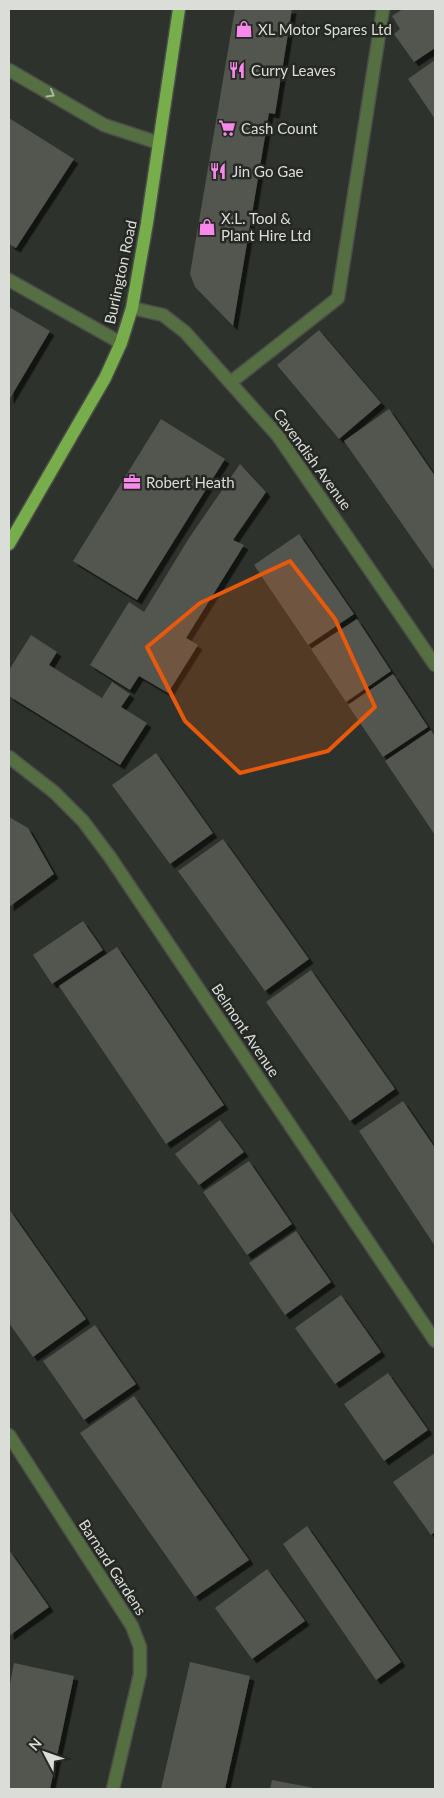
<svg xmlns="http://www.w3.org/2000/svg" width="444" height="1798" viewBox="0 0 444 1798" font-family="Lato,sans-serif">
  <style>
    .building { fill: #525550; filter: url(#shadow) }
    .lines { fill: none; stroke-linecap: round; stroke-linejoin: round }
    .minor-casing { stroke: #4a4d48; stroke-width: 15 }
    .major-casing { stroke: #4a4d48; stroke-width: 15 }
    .minor { stroke: #556f42; stroke-width: 12 }
    .major { stroke: #77ad4b; stroke-width: 12 }
    .oneway { stroke: #acb6a4 }
    .marked { fill: #e8590c; fill-opacity: 0.2; stroke: #e8590c; stroke-width: 4; stroke-linejoin: round }
    .labels { text-anchor: middle; dominant-baseline: central; stroke-width: 5; stroke-linejoin: round; paint-order: stroke }
    .poi-label { font-size: 15px; fill: #dbddd9; stroke: #252823; text-anchor: start }
    .street-label { font-size: 15px; fill: #dbddd9; stroke: #252823 }
  </style>
  <defs>
    <filter id="shadow"><feDropShadow dx="4.5" dy="4.5" stdDeviation="0" flood-color="#0009"/></filter>
  </defs>
  <rect width="100%" height="100%" fill="#2e322c"/>
  <!-- building -->
  <g class="building">
    <polygon points="235,9 292,9 275,114 269,113 233,326 195,287 190,274"/>
    <polygon points="403,9 434,9 435,11 435,48 414,62 394,34 400,29 392,16"/>
    <polygon points="435,60 435,119 408,79"/>
    <polygon points="9,118 74,159 16,248 9,244"/>
    <polygon points="9,307 50,331 9,400"/>
    <polygon points="319,330 381,403 339,439 277,365"/>
    <polygon points="389,409 435,476 435,571 344,441"/>
    <polygon points="161,419 225,459 137,600 73,561"/>
    <polygon points="240,464 266,492 233,540 244,545 186,638 198,645 168,693 139,676 130,690 90,665 129,602 144,612 189,538"/>
    <polygon points="299,534 354,614 308,645 254,565"/>
    <polygon points="357,619 391,671 346,702 311,649"/>
    <polygon points="31,635 57,652 49,665 102,698 112,682 130,694 121,707 147,723 120,765 9,696 9,670"/>
    <polygon points="393,674 428,727 383,757 348,705"/>
    <polygon points="431,730 435,737 435,835 385,761"/>
    <polygon points="156,753 213,833 170,864 112,785"/>
    <polygon points="9,817 28,828 54,874 9,907"/>
    <polygon points="223,839 309,959 265,991 178,871"/>
    <polygon points="83,921 103,950 52,984 33,955"/>
    <polygon points="117,947 224,1105 166,1144 59,986"/>
    <polygon points="311,970 395,1089 350,1121 266,1002"/>
    <polygon points="403,1101 435,1148 435,1246 359,1131"/>
    <polygon points="220,1120 244,1152 199,1185 175,1154"/>
    <polygon points="249,1161 292,1224 247,1255 203,1192"/>
    <polygon points="9,1209 86,1319 33,1357 9,1323"/>
    <polygon points="296,1231 331,1282 285,1315 249,1263"/>
    <polygon points="341,1295 381,1352 335,1384 295,1328"/>
    <polygon points="95,1325 136,1384 84,1420 43,1361"/>
    <polygon points="388,1373 428,1430 384,1461 344,1404"/>
    <polygon points="134,1396 249,1560 195,1597 80,1433"/>
    <polygon points="435,1453 435,1532 431,1535 393,1482"/>
    <polygon points="307,1526 401,1662 376,1680 283,1544"/>
    <polygon points="9,1550 49,1607 9,1636"/>
    <polygon points="267,1569 305,1621 252,1659 215,1608"/>
    <polygon points="190,1662 250,1676 225,1789 161,1789"/>
    <polygon points="14,1663 74,1676 50,1789 9,1789 9,1689"/>
    <polygon points="272,1780 314,1788 314,1789 270,1789"/>
  </g>
  <g class="lines">
    <!-- minor casing -->
    <g class="minor-casing">
      <g id="minor">
        <polyline points="9,70 104,125 159,143"/>
        <polyline points="9,280 121,343"/>
        <polyline points="132,308 163,315 185,332 278,436 435,665"/>
        <polyline points="231,382 338,298 383,9"/>
        <polyline points="9,757 54,792 83,821 110,857 435,1341"/>
        <polyline points="9,1435 132,1626 140,1647 140,1674 113,1789"/>
      </g>
    </g>
    <!-- major casing -->
    <g class="major-casing">
      <polyline id="major" points="9,544 105,378 121,343 132,308 147,223 179,9"/>
    </g>
    <!-- minor -->
    <use href="#minor" class="minor"/>
    <!-- major -->
    <use href="#major" class="major"/>
  </g>
  <!-- one-way arrows -->
  <defs><path id="oneway-chevron" d="M-2-3.5L2.5 0L-2 3.5" fill="none" stroke-width="1.6" stroke-linecap="round" stroke-linejoin="round" transform="scale(1.25)"/></defs>
  <use class="oneway" href="#oneway-chevron" transform="translate(51 94) rotate(30)"/>
  <!-- marked area -->
  <path class="marked" d="M290,561L335,619L375,707L328,751L240,773L185,721L147,647L200,603Z"/>
  <!-- icons -->
  <defs>
    <g id="shop-bare" transform="scale(1.35)"><path d="M-5-2.5h2.3a2.7 3.5 0 0 1 5.4 0H5L5.5 6h-11ZM-1.5-2.5h3a1.5 2.3 0 0 0-3 0Z" fill="#f888eb" stroke="#252823" stroke-width="2.5" paint-order="stroke"/></g>
    <g id="restaurant-bare" transform="scale(1.35)"><path d="M-5-6h1v4h1v-4h1v4h1v-4h1v5L-1.5 .5V6h-2V.5L-5-1ZM5-6V6H3V1.5H1.5Q1.5-4 5-6Z" fill="#f888eb" stroke="#252823" stroke-width="2.5" paint-order="stroke"/></g>
    <g id="supermarket-bare" transform="scale(1.35)"><path d="M-6-5.5h2.5l.6 2H6L4.5 2H-2.5L-4.4-4H-6ZM-1.5 3.2a1.3 1.3 0 1 0 .1 0ZM3 3.2a1.3 1.3 0 1 0 .1 0Z" fill="#f888eb" stroke="#252823" stroke-width="2.5" paint-order="stroke"/></g>
    <g id="office-bare" transform="scale(1.35)"><path d="M-6-3h4V-5.5h4V-3h4V5H-6ZM-1-4.5V-3h2v-1.5ZM-6 0V1H6V0Z" fill="#f888eb" stroke="#252823" stroke-width="2.5" paint-order="stroke"/></g>
  </defs>
  <g fill-rule="evenodd">
    <use href="#shop-bare" x="244" y="29"/>
    <use href="#restaurant-bare" x="237" y="70"/>
    <use href="#supermarket-bare" x="227" y="128"/>
    <use href="#restaurant-bare" x="218" y="171"/>
    <use href="#shop-bare" x="207" y="227"/>
    <use href="#office-bare" x="132" y="482"/>
  </g>
  <g class="labels">
    <!-- poi labels -->
    <g class="poi-label">
      <text x="258" y="29">XL Motor Spares Ltd</text>
      <text x="251" y="70">Curry Leaves</text>
      <text x="241" y="128">Cash Count</text>
      <text x="232" y="171">Jin Go Gae</text>
      <text x="221" y="218">X.L. Tool &amp;<tspan x="221" dy="17">Plant Hire Ltd</tspan></text>
      <text x="146" y="482">Robert Heath</text>
    </g>
    <!-- street labels -->
    <g class="street-label">
      <text transform="translate(120 272) rotate(-78)">Burlington Road</text>
      <text transform="translate(313 459) rotate(54)">Cavendish Avenue</text>
      <text transform="translate(246 1030) rotate(56)">Belmont Avenue</text>
      <text transform="translate(113 1567) rotate(57)">Barnard Gardens</text>
    </g>
  </g>
  <!-- border -->
  <rect width="444" height="1798" fill="none" stroke="#dbddd9" stroke-width="20"/>
  <!-- north arrow -->
  <g transform="translate(45 1753) rotate(311)" stroke="#252823" stroke-width="4" paint-order="stroke">
  <path d="M0-4L9 19L0 12L-9 19Z" fill="#dbddd9"/>
  <text y="-8" font-size="14" font-weight="bold" text-anchor="middle" fill="#dbddd9">N</text>
  </g>
</svg>
